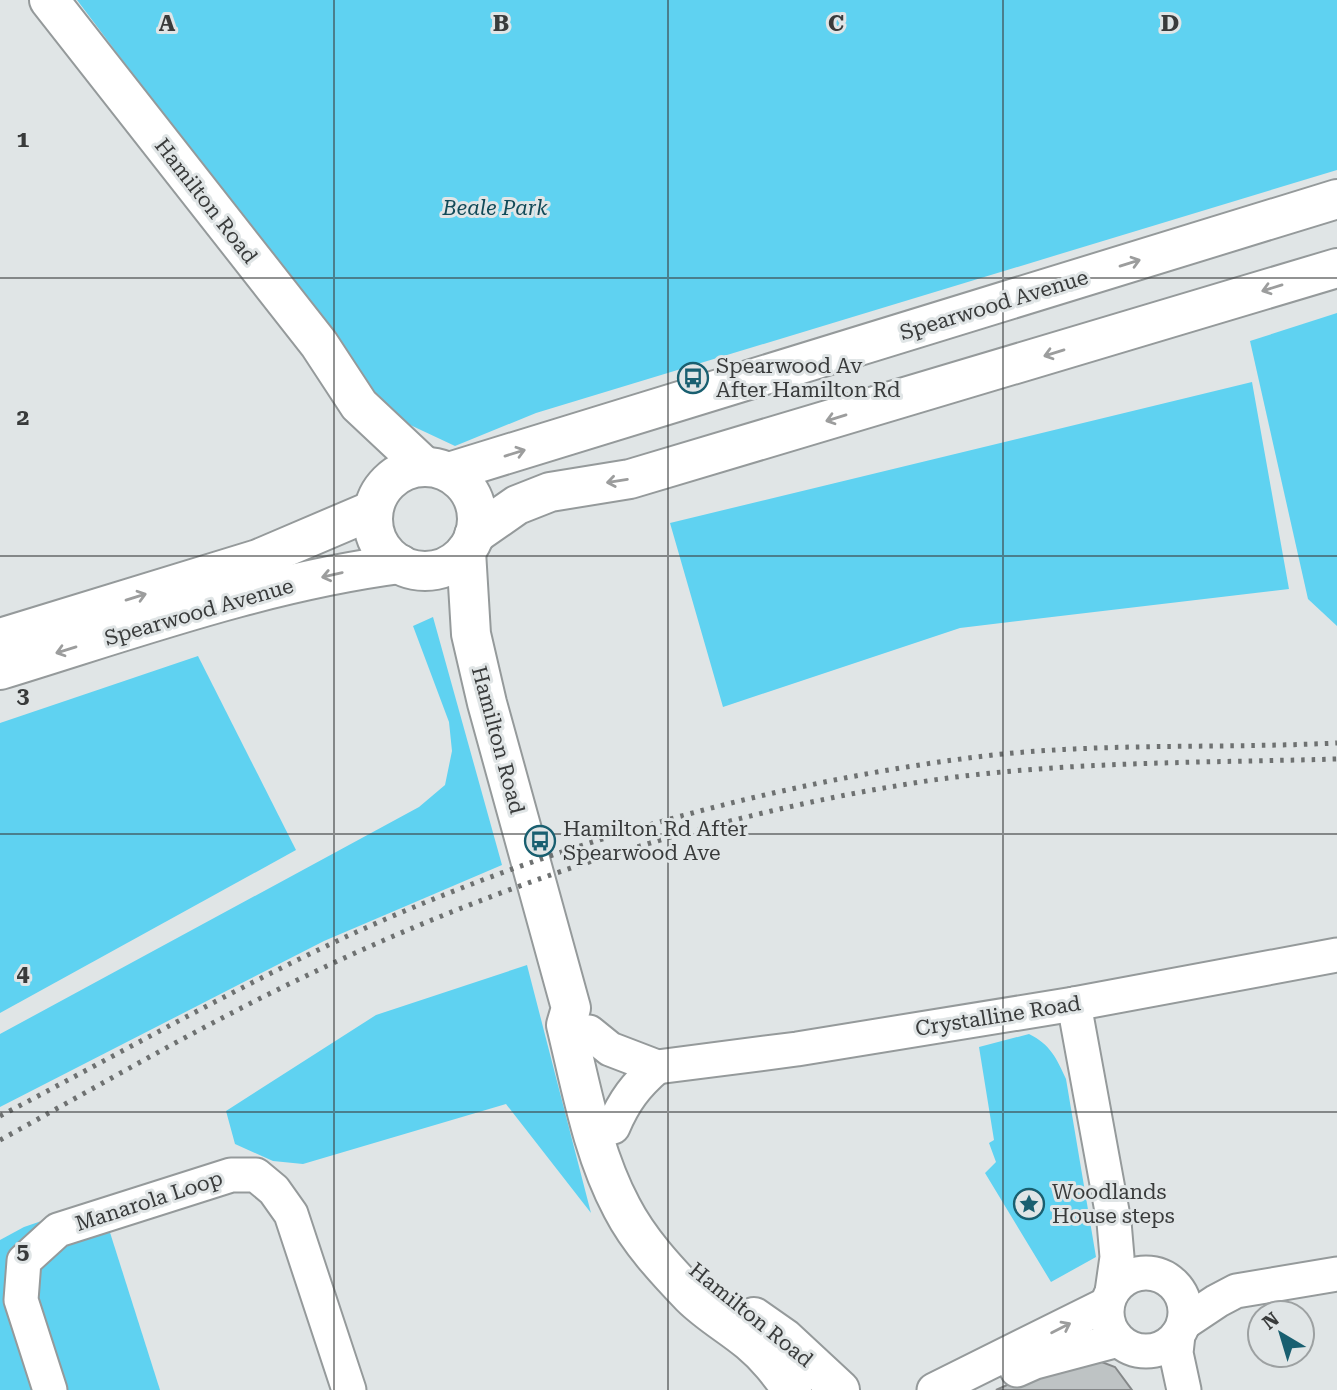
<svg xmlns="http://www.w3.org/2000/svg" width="1337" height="1390" viewBox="0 0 1337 1390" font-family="'Roboto Serif',serif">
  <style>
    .green { fill: #5fd2f1 }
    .building { fill: #bec3c4; stroke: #858889; stroke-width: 2 }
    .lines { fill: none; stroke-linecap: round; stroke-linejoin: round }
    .minor-casing { stroke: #959a9b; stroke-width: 37 }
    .major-casing { stroke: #959a9b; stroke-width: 42 }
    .minor { stroke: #fff; stroke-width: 33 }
    .major { stroke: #fff; stroke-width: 38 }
    .rail { stroke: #6e7171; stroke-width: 5; stroke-dasharray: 3.5 7; stroke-linecap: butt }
    .oneway { stroke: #9c9d9d }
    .grid { fill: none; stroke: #393b3b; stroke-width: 2; stroke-opacity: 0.55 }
    .labels { text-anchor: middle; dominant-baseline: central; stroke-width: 6; stroke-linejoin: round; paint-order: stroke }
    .street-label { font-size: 21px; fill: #393b3b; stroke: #e0e5e6 }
    .park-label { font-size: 21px; font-style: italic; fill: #124a58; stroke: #e0e5e6 }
    .poi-label { font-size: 21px; fill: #393b3b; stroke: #e0e5e6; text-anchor: start }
    .grid-label { font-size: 23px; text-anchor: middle; font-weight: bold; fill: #393b3b; stroke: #e0e5e6; stroke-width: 6; stroke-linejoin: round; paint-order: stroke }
  </style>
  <rect width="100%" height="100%" fill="#e0e5e6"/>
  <!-- green -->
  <g class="green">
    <polygon points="77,0 1337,0 1337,170 536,413 455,446 391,416"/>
    <polygon points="1337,313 1337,626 1308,599 1250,341"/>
    <polygon points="1252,382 1289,589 960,628 723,707 670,523"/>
    <polygon points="433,617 502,865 324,941 0,1107 0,1034 419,807 445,785 452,751 449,722 413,626"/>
    <polygon points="198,656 296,850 0,1013 0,723"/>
    <polygon points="527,965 591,1213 506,1104 303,1164 273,1161 235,1144 226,1111 376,1015"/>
    <path d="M1029,1034C1050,1044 1057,1059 1066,1079L1096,1257L1051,1282L985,1173L996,1162L989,1143L994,1140L979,1047Z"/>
    <polygon points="100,1201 160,1390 0,1390 0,1240 24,1227"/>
  </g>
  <!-- building -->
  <polygon class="building" points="1078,1353 1115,1367 1132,1390 996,1390"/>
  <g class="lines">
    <!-- minor casing -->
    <g class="minor-casing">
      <g id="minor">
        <polyline points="1074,1004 1114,1222 1117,1257 1112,1292"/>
        <polyline points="589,1032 610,1049 657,1067 797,1049 1074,1004 1337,955"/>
        <path d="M613,1127C624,1101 636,1085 657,1067"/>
        <circle cx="1146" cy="1312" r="39"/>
        <polyline points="1184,1323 1217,1301 1236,1291 1337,1274"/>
        <polyline points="1178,1335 1176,1353 1184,1390"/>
        <polyline points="1017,1370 1035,1362 1118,1340"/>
        <polyline points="50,1390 21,1300 24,1261 58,1230 231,1175 256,1175 274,1190 291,1214 349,1390"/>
        <polyline points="934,1390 1107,1304"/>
      </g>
    </g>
    <!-- major casing -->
    <g class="major-casing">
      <g id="major">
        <polyline points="49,0 319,344 359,405 424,466"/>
        <circle cx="425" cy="519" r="52"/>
        <polyline points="449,472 1337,199"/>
        <polyline points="474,535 517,505 550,492 630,479 1337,268"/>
        <path d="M466,551L471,634L487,703L571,1008L566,1025C581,1086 592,1152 622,1208C639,1241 666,1270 691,1296C709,1314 731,1326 750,1342C767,1356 779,1372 792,1390"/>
        <polyline points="0,638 258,559 373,510"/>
        <path d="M0,670C131,630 263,582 400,564"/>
        <polyline points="754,1317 784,1338 840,1390"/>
      </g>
    </g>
    <!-- minor -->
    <use href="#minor" class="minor"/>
    <!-- major -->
    <use href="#major" class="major"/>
    <!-- rail -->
    <g class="rail">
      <path d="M0,1116C113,1057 224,994 339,940C535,849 762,784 976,757C1096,742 1217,749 1337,743"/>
      <path d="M0,1140C75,1099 149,1056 224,1017C441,903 677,820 920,782C1057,761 1198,763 1337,759"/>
    </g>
  </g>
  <!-- one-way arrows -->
  <defs><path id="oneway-shaft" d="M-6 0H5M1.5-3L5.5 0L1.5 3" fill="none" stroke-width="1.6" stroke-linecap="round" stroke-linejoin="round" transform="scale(1.75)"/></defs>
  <g class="oneway">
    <use href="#oneway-shaft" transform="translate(1130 263) rotate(-17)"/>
    <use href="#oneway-shaft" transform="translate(1272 288) rotate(163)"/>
    <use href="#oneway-shaft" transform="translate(1054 353) rotate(163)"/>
    <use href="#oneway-shaft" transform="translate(836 418) rotate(163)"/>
    <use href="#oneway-shaft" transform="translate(515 453) rotate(-17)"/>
    <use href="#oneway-shaft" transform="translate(617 481) rotate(171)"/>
    <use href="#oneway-shaft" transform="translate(332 575) rotate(167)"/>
    <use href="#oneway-shaft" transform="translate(136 597) rotate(-17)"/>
    <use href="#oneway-shaft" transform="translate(66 650) rotate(163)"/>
    <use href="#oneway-shaft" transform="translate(1061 1328) rotate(-27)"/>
  </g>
  <!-- grid -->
  <path class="grid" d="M334,0V1390M668,0V1390M1003,0V1390M0,278H1337M0,556H1337M0,834H1337M0,1112H1337"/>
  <!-- icons -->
  <defs>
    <g id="bus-ring" transform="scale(1.575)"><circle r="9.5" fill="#e0e5e6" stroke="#195f70" stroke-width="1.5"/><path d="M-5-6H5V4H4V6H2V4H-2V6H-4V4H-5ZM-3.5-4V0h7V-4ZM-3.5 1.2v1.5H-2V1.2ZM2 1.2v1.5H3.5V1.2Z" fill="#195f70"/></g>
    <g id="sight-ring" transform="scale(1.575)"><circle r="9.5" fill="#e0e5e6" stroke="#195f70" stroke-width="1.5"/><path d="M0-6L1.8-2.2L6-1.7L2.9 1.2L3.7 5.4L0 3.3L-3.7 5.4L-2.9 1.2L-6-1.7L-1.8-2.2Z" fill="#195f70"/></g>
  </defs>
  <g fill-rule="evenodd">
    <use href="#bus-ring" x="693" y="378"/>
    <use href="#bus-ring" x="540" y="841"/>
    <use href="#sight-ring" x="1029" y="1204"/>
  </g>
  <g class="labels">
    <!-- street labels -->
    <g class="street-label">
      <text transform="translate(206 201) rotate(52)">Hamilton Road</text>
      <text transform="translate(994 305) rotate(-17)">Spearwood Avenue</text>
      <text transform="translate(199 612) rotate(-16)">Spearwood Avenue</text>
      <text transform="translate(498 740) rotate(75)">Hamilton Road</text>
      <text transform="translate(998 1016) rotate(-9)">Crystalline Road</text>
      <text transform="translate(149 1201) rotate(-18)">Manarola Loop</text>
      <text transform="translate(751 1315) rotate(39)">Hamilton Road</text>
    </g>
    <!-- park labels -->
    <g class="park-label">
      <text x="495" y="208">Beale Park</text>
    </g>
    <!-- poi labels -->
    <g class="poi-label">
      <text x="716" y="366">Spearwood Av<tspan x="716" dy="24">After Hamilton Rd</tspan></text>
      <text x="563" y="829">Hamilton Rd After<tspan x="563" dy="24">Spearwood Ave</tspan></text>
      <text x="1052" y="1192">Woodlands<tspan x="1052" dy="24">House steps</tspan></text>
    </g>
  </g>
  <g class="grid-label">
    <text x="167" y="31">A</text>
    <text x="501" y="31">B</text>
    <text x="836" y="31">C</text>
    <text x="1170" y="31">D</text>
    <text x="23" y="147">1</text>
    <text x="23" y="425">2</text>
    <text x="23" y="703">3</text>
    <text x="23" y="981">4</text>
    <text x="23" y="1259">5</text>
  </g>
  <!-- north arrow -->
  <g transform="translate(1281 1334) rotate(322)"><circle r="33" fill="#e0e5e6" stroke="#9da1a2" stroke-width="2"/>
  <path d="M0-5L12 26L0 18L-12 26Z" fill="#195f70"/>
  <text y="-10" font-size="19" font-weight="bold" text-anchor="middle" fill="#393b3b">N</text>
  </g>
</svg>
